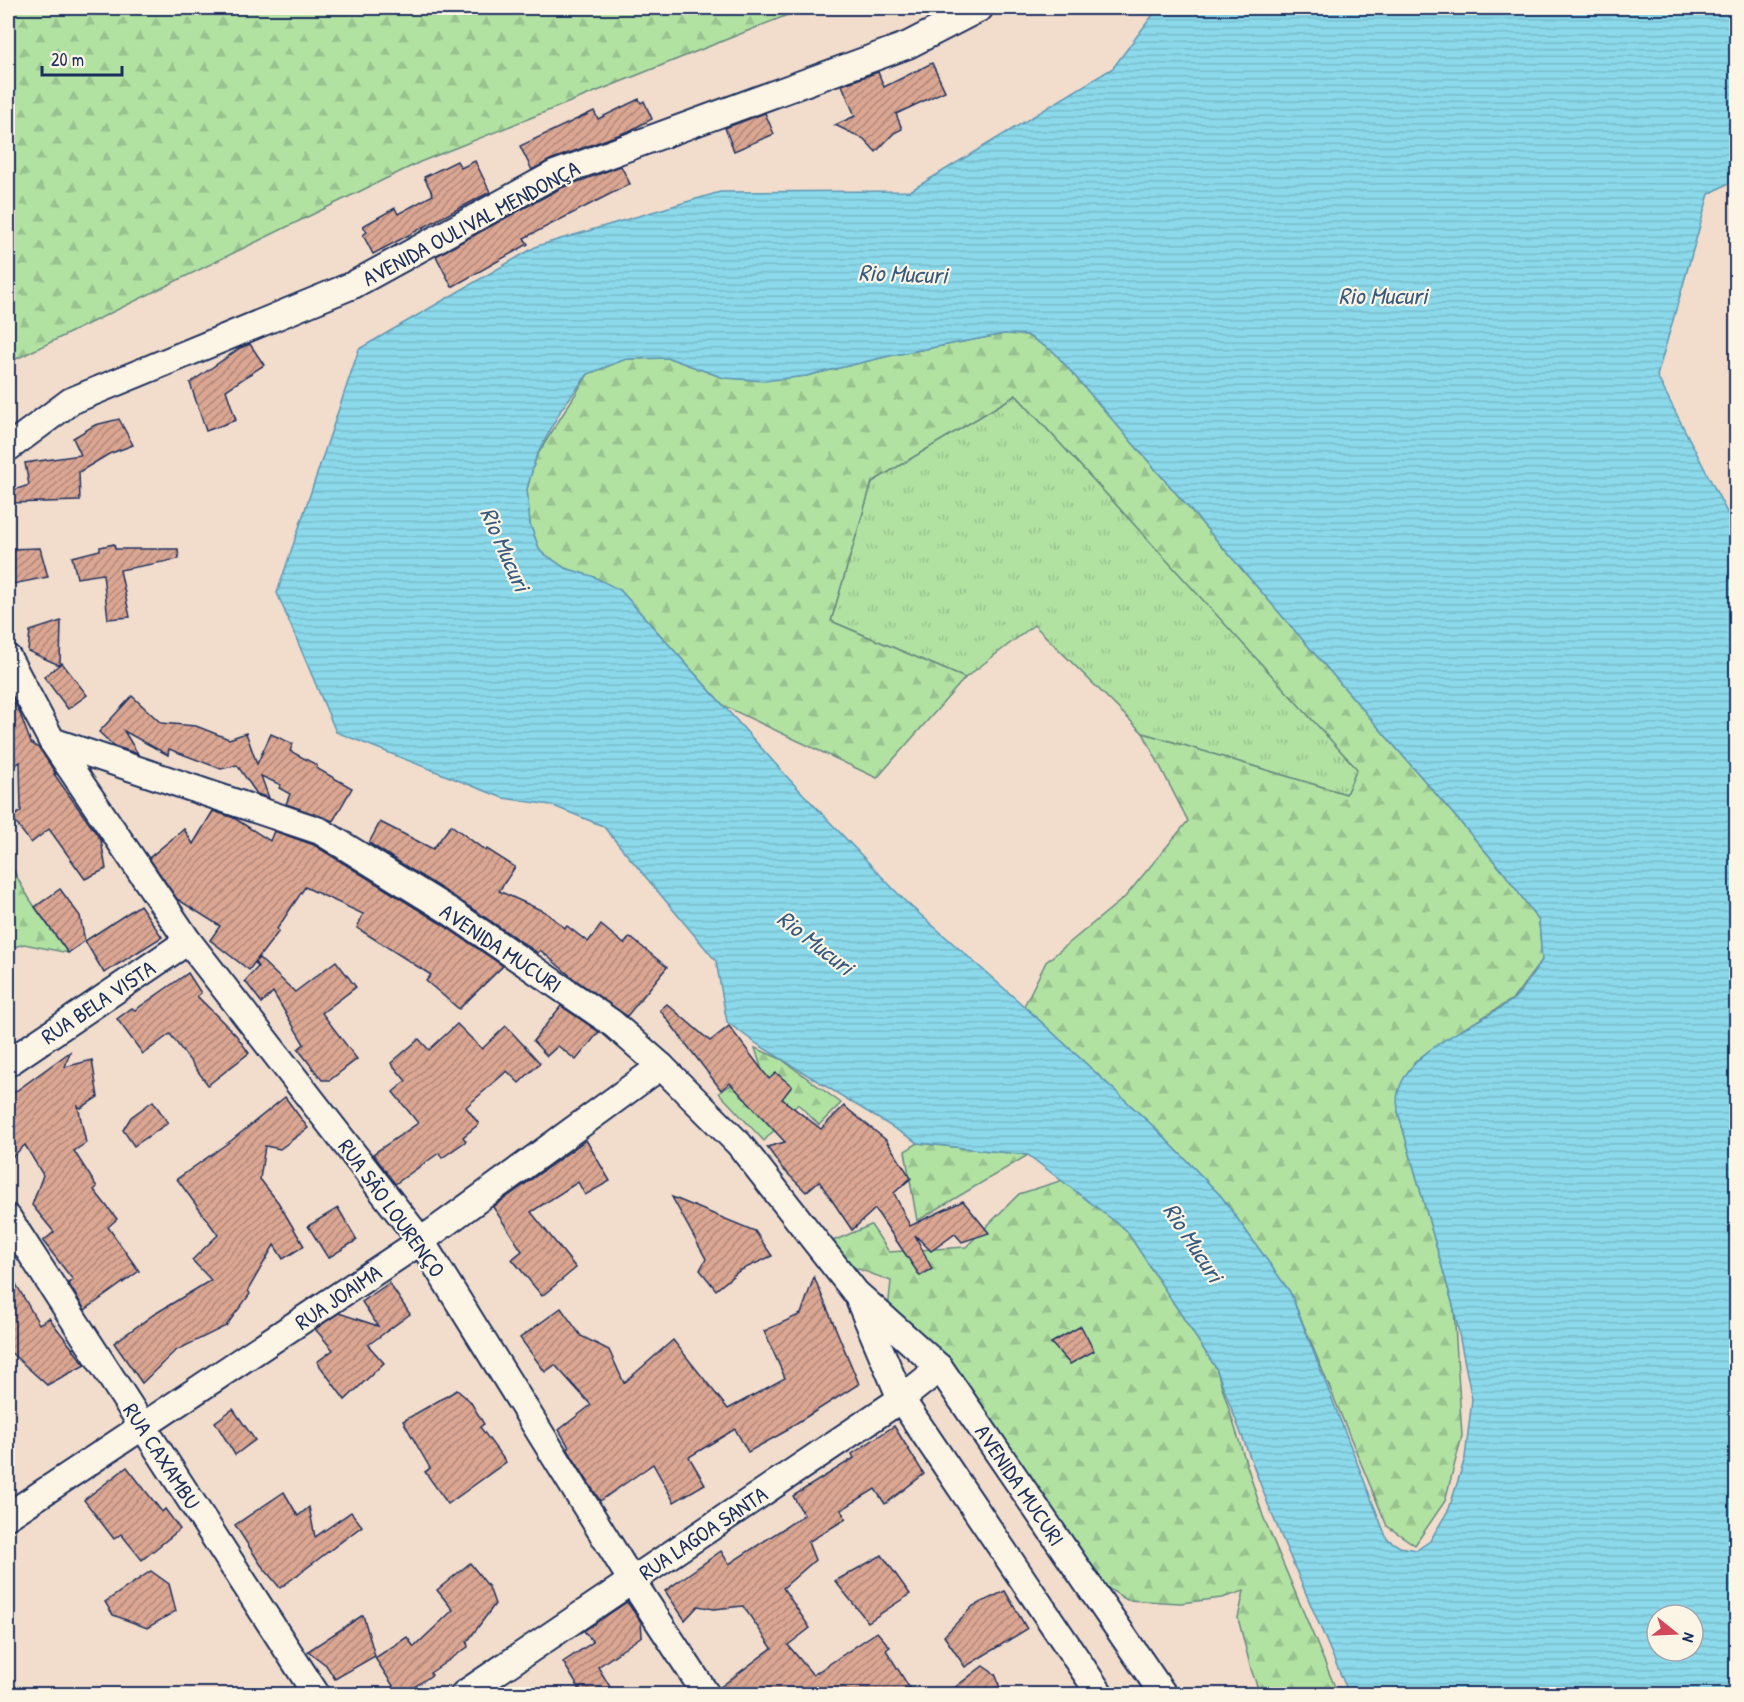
<svg xmlns="http://www.w3.org/2000/svg" width="1744" height="1702" viewBox="0 0 1744 1702" font-family="'Patrick Hand',sans-serif">
  <style>
    .grass { fill: url(#grass-tufts); stroke: #668880; stroke-width: 1.5 }
    .forest { fill: url(#forest-firs); stroke: #668880; stroke-width: 1.5 }
    .water { fill: url(#water-rules); stroke: #5e95b2; stroke-width: 1.5; fill-rule: evenodd }
    .building { fill: url(#building-hatch); stroke: #1b2f5e; stroke-width: 1.5 }
    .lines { fill: none; stroke-linecap: round; stroke-linejoin: round }
    .minor-casing { stroke: #1b2f5e; stroke-width: 30 }
    .minor { stroke: #fcf5e5; stroke-width: 26 }
    .labels { text-anchor: middle; dominant-baseline: central; stroke-width: 4.5; stroke-linejoin: round; paint-order: stroke }
    .street-label { font-size: 22px; fill: #1b2f5e; stroke: #fcf5e5 }
    .water-label { font-size: 24px; font-style: italic; fill: #375a81; stroke: #fcf5e5 }
  </style>
  <defs>
    <pattern id="grass-tufts" width="24" height="20" patternUnits="userSpaceOnUse" patternTransform="scale(1.5)"><rect width="24" height="20" fill="#b2e2a2"/><path d="M3 7l-1-3M5 7V3M7 7l1-3M15 17l-1-3M17 17v-4M19 17l1-3" fill="none" stroke="#98c28e"/></pattern>
    <pattern id="forest-firs" width="22" height="20" patternUnits="userSpaceOnUse" patternTransform="scale(1.5)"><rect width="22" height="20" fill="#b2e2a2"/><path d="M5 1l3.5 6h-7zM16 11l3.5 6h-7z" fill="#98c28e"/></pattern>
    <pattern id="water-rules" width="6" height="5" patternUnits="userSpaceOnUse" patternTransform="scale(1.5)"><rect width="6" height="5" fill="#8bd9ea"/><path d="M0 2.5h6" fill="none" stroke="#77bbcb"/></pattern>
    <pattern id="building-hatch" width="6" height="6" patternUnits="userSpaceOnUse" patternTransform="scale(1.5)"><rect width="6" height="6" fill="#dba692"/><path d="M-1 1l2-2M0 6l6-6M5 7l2-2" fill="none" stroke="#b1887a"/></pattern>
  </defs>
  <rect width="100%" height="100%" fill="#f2ddcc"/>
  <filter id="ink" filterUnits="userSpaceOnUse"><feTurbulence type="fractalNoise" baseFrequency=".0167" numOctaves="2"/><feDisplacementMap in="SourceGraphic" scale="12" xChannelSelector="R" yChannelSelector="G"/><feConvolveMatrix kernelMatrix="1 2 1 2 8 2 1 2 1" color-interpolation-filters="sRGB"/></filter>
  <g filter="url(#ink)">
    <!-- grass -->
    <polygon class="grass" points="1016,395 1358,769 1346,794 1143,733 1034,625 965,678 831,621 872,482"/>
    <!-- forest -->
    <g class="forest">
      <polygon points="8,8 805,8 420,162 8,363"/>
      <polygon points="1004,334 1027,335 1054,352 1505,874 1539,921 1542,960 1513,999 1439,1044 1414,1062 1398,1112 1454,1309 1462,1436 1445,1501 1415,1545 1387,1526 1290,1292 1221,1196 1154,1127 1024,1006 1046,962 1125,897 1188,821 1143,733 1346,794 1357,769 1016,395 872,482 831,621 965,678 877,778 724,706 620,590 565,568 540,551 530,524 527,489 536,457 588,374 626,359 669,358 724,378 777,379 806,376 889,356"/>
      <path d="M8,856C20,891 46,922 68,953L24,944L8,949Z"/>
      <polygon points="755,1048 781,1059 841,1103 819,1125 798,1104 764,1141 719,1093 734,1083 762,1070"/>
      <polygon points="918,1143 1028,1155 917,1221 905,1151"/>
      <polygon points="1063,1180 1126,1230 1216,1368 1263,1516 1338,1694 1260,1694 1251,1669 1238,1618 1244,1591 1222,1598 1181,1603 1127,1600 1098,1582 1066,1535 1048,1500 1037,1493 888,1309 891,1281 845,1264 833,1241 871,1225 889,1252 966,1247 1019,1194"/>
    </g>
    <!-- water -->
    <path class="water" d="M1158,8H1736V179L1709,194L1657,376L1736,530V1694H1349L1271,1512L1216,1368L1126,1230L1028,1155L918,1143L757,1044L727,1022L716,961L603,826L551,805L503,798L336,732L277,593L359,349L537,246L720,192L910,191L1113,68ZM1004,334L1027,335L1054,352L1505,874L1539,921L1542,960C1533,973 1523,992 1511,1001C1476,1026 1409,1047 1398,1093C1396,1099 1398,1106 1398,1112L1454,1309L1472,1399L1465,1458L1449,1509L1430,1541L1417,1550L1400,1547L1387,1539L1290,1292L1221,1196L1154,1127L1024,1006L905,901L789,779L620,590L592,576L565,568L540,551L530,524L527,489L536,457L562,408L588,374L626,359L669,358L724,378L764,381L806,376L889,356ZM1657,1615H1693V1651H1657Z"/>
    <!-- building -->
    <g class="building">
      <polygon points="932,63 945,91 896,114 902,129 894,133 876,152 864,139 835,125 855,116 842,85 878,72 884,87"/>
      <polygon points="639,99 641,103 644,101 652,119 629,131 550,160 532,170 520,146 594,111 598,119"/>
      <polygon points="765,113 774,134 734,151 725,128"/>
      <polygon points="457,161 461,168 475,161 490,192 373,254 363,235 367,232 363,226 395,208 398,214 433,195 424,177"/>
      <polygon points="621,166 630,184 524,238 528,244 452,287 436,256 561,188"/>
      <polygon points="250,344 264,365 226,390 236,420 206,431 190,383 240,348"/>
      <polygon points="119,419 133,445 109,454 79,472 80,501 8,503 8,492 29,485 25,463 81,455 73,438 95,425"/>
      <polygon points="114,544 115,549 178,549 179,559 120,570 130,617 108,619 103,574 77,578 72,557 100,550 100,547"/>
      <polygon points="40,548 48,577 13,584 8,569 8,549"/>
      <polygon points="61,621 60,664 62,663 87,695 68,709 44,677 59,665 28,651 30,631"/>
      <polygon points="8,689 19,711 31,743 40,749 56,774 54,774 101,840 106,869 85,879 49,829 31,843 12,818 21,811 20,762 8,770"/>
      <polygon points="132,696 161,723 196,726 229,739 246,733 257,764 271,734 293,744 290,751 317,765 316,768 352,788 333,821 286,804 290,794 279,788 281,785 261,776 269,798 257,794 237,765 221,769 169,749 168,755 124,731 138,754 114,746 99,732"/>
      <polygon points="213,811 234,818 270,841 274,831 314,845 440,923 503,966 459,1009 426,981 431,975 357,928 363,914 305,887 277,929 279,931 255,962 259,958 295,992 336,961 356,987 322,1013 357,1059 330,1080 322,1080 298,1049 304,1044 273,992 262,1003 245,981 258,967 255,962 249,970 210,940 220,926 177,899 149,858 184,829 193,844"/>
      <polygon points="380,822 433,849 451,825 486,851 487,849 515,867 499,891 545,912 565,928 567,926 588,942 601,925 624,944 630,937 667,967 627,1016 573,978 540,950 538,953 456,898 369,843"/>
      <polygon points="60,889 80,916 85,941 68,953 35,907"/>
      <polygon points="140,905 162,937 104,973 85,941"/>
      <polygon points="188,973 201,993 197,996 236,1035 249,1053 208,1085 170,1034 143,1054 117,1019 132,1008 135,1010"/>
      <polygon points="667,1004 710,1041 729,1026 769,1079 776,1073 792,1086 782,1099 821,1129 844,1106 886,1140 911,1178 894,1193 910,1226 963,1201 989,1233 962,1242 955,1234 931,1251 915,1235 932,1269 920,1276 875,1209 852,1230 819,1181 806,1192 782,1168 767,1147 785,1142 730,1083 721,1090 660,1010"/>
      <polygon points="561,1006 599,1032 576,1060 558,1046 547,1056 533,1041"/>
      <polygon points="457,1024 482,1049 506,1026 540,1063 519,1083 507,1071 466,1107 479,1124 463,1137 466,1141 442,1158 439,1153 395,1184 373,1154 418,1123 393,1092 406,1081 391,1063 419,1039 429,1050"/>
      <polygon points="70,1052 65,1067 92,1060 98,1097 81,1108 78,1106 86,1143 74,1151 97,1187 94,1190 117,1219 108,1227 139,1271 85,1310 68,1283 73,1280 43,1241 54,1232 32,1205 43,1175 25,1145 8,1161 8,1097"/>
      <polygon points="285,1097 308,1128 280,1149 265,1146 260,1179 278,1202 304,1246 283,1259 274,1245 248,1290 250,1294 226,1326 175,1351 142,1383 114,1343 153,1315 211,1280 192,1260 218,1235 177,1179 232,1140"/>
      <polygon points="153,1101 168,1123 134,1146 123,1130 131,1117"/>
      <polygon points="586,1140 610,1181 585,1195 578,1182 531,1212 576,1268 542,1296 512,1259 522,1251 493,1207"/>
      <polygon points="672,1197 755,1231 772,1256 739,1271 716,1290 700,1270 706,1259"/>
      <polygon points="338,1208 357,1240 328,1258 308,1226"/>
      <polygon points="8,1270 39,1324 49,1318 85,1365 47,1385 8,1350"/>
      <polygon points="814,1277 859,1384 787,1429 788,1430 748,1452 735,1429 689,1457 705,1484 674,1502 653,1464 600,1501 568,1450 569,1447 559,1430 591,1405 555,1365 545,1372 520,1338 561,1308 581,1336 609,1350 624,1383 673,1340 728,1409 785,1378 764,1331 801,1314"/>
      <polygon points="389,1283 410,1314 368,1345 384,1363 345,1400 317,1362 333,1350 315,1329 339,1313 378,1326 362,1302"/>
      <polygon points="1081,1326 1094,1351 1070,1364 1051,1343"/>
      <polygon points="457,1390 470,1401 484,1424 480,1427 506,1462 448,1504 425,1472 430,1468 403,1421"/>
      <polygon points="233,1409 255,1440 235,1455 215,1422"/>
      <polygon points="894,1426 924,1474 885,1504 875,1489 841,1510 846,1519 808,1542 815,1560 783,1588 810,1628 788,1645 813,1675 877,1632 890,1647 886,1650 914,1695 721,1695 719,1688 772,1648 743,1606 714,1609 698,1606 685,1620 665,1591 721,1551 729,1564 804,1515 793,1496 854,1458 852,1454"/>
      <polygon points="127,1467 162,1512 165,1509 180,1529 142,1560 121,1534 114,1539 84,1500"/>
      <polygon points="284,1492 298,1516 309,1507 315,1537 351,1512 362,1526 280,1588 261,1565 235,1525"/>
      <polygon points="882,1555 910,1594 868,1622 835,1581"/>
      <polygon points="470,1563 489,1587 495,1604 467,1642 468,1647 430,1673 432,1675 402,1695 399,1695 375,1658 407,1637 414,1647 453,1610 437,1590"/>
      <polygon points="151,1571 169,1584 176,1611 147,1628 113,1615 105,1602"/>
      <polygon points="1005,1591 1027,1629 965,1667 944,1636 973,1606"/>
      <polygon points="627,1602 641,1622 642,1636 598,1667 615,1695 583,1695 563,1662 593,1642 584,1631"/>
      <polygon points="363,1615 375,1656 335,1679 326,1665 308,1651"/>
      <polygon points="983,1666 996,1675 1002,1695 945,1695"/>
    </g>
    <g class="lines">
      <!-- minor casing -->
      <g class="minor-casing">
        <g id="minor">
          <polyline points="8,448 71,401 353,285 555,174 908,45 980,8"/>
          <polyline points="8,658 52,741 188,941 421,1241 632,1581 706,1694"/>
          <polyline points="52,741 320,831 448,910 612,1023 661,1066 739,1144 856,1293 940,1368 1163,1694"/>
          <polyline points="8,1063 188,941"/>
          <polyline points="8,1218 316,1694"/>
          <polyline points="860,1302 901,1399 1100,1694"/>
          <polyline points="8,1516 421,1241 661,1066"/>
          <polyline points="464,1694 901,1399 940,1368"/>
        </g>
      </g>
      <!-- minor -->
      <use href="#minor" class="minor"/>
    </g>
  </g>
  <g class="labels">
    <!-- street labels -->
    <g class="street-label">
      <text transform="translate(471 223) rotate(-28)">AVENIDA OULIVAL MENDONÇA</text>
      <text transform="translate(501 948) rotate(34)">AVENIDA MUCURI</text>
      <text transform="translate(98 1002) rotate(-34)">RUA BELA VISTA</text>
      <text transform="translate(392 1208) rotate(54)">RUA SÃO LOURENÇO</text>
      <text transform="translate(338 1297) rotate(-34)">RUA JOAIMA</text>
      <text transform="translate(162 1456) rotate(57)">RUA CAXAMBU</text>
      <text transform="translate(1020 1485) rotate(56)">AVENIDA MUCURI</text>
      <text transform="translate(703 1533) rotate(-34)">RUA LAGOA SANTA</text>
    </g>
    <!-- water labels -->
    <g class="water-label">
      <text transform="translate(903 273) rotate(2)">Rio Mucuri</text>
      <text x="1383" y="295">Rio Mucuri</text>
      <text transform="translate(506 549) rotate(66)">Rio Mucuri</text>
      <text transform="translate(816 942) rotate(38)">Rio Mucuri</text>
      <text transform="translate(1194 1242) rotate(57)">Rio Mucuri</text>
    </g>
  </g>
  <!-- margin -->
  <rect width="1744" height="1702" fill="none" stroke="#fcf5e5" stroke-width="30"/>
  <rect x="15" y="15" width="1714" height="1672" fill="none" stroke="#1b2f5e" stroke-width="2" filter="url(#ink)"/>
  <!-- north arrow -->
  <g transform="translate(1675 1633) rotate(108)"><circle r="28" fill="#fcf5e5" stroke="#a2a6af" stroke-width="1.5"/>
  <path d="M0-4.5L10 22L0 15L-10 22Z" fill="#d1495b"/>
  <text y="-9" font-size="16" font-weight="bold" text-anchor="middle" fill="#1b2f5e">N</text>
  </g>
  <!-- scale -->
  <path d="M42 66v9h80v-9" fill="none" stroke="#1b2f5e" stroke-width="3"/>
  <text x="51" y="66" font-size="18" fill="#1b2f5e" stroke="#fcf5e5" stroke-width="4.5" paint-order="stroke">20 m</text>
</svg>
